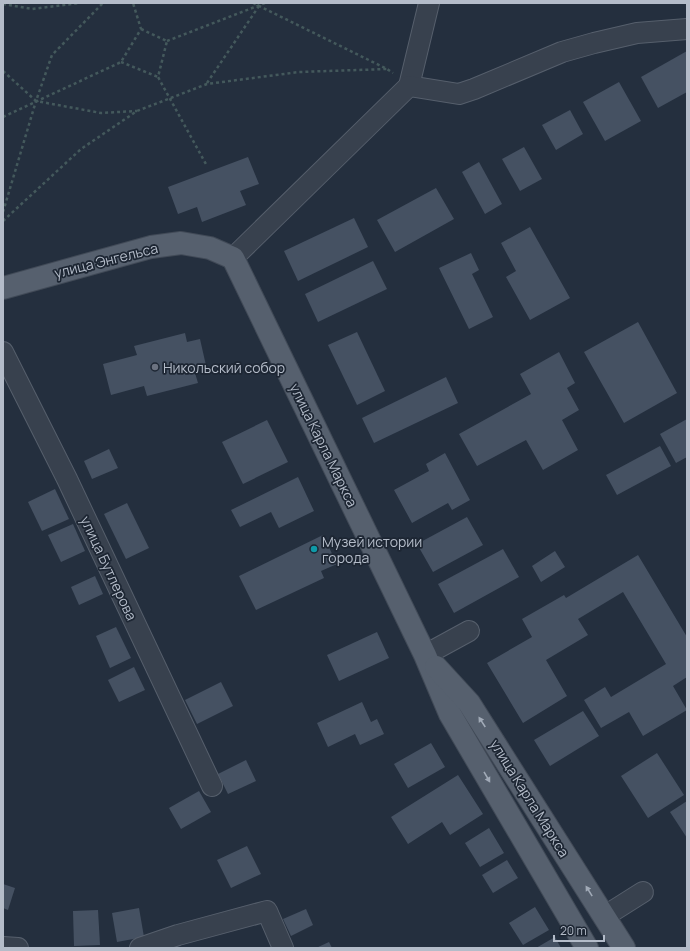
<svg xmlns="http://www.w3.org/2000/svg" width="690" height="951" viewBox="0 0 690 951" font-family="Manrope,sans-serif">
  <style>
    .building { fill: #455162 }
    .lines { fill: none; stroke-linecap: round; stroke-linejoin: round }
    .minor-casing { stroke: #565f6c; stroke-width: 22 }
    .major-casing { stroke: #414a57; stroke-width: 24 }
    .path { stroke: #44595c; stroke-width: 2.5; stroke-dasharray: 3 3; stroke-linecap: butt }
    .minor { stroke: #38414e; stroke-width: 20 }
    .major { stroke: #56606e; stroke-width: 22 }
    .oneway { fill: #a1aab7 }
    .worship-dot { fill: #6b7280; stroke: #1d2633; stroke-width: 1.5 }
    .culture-dot { fill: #0f9aa8; stroke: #1d2633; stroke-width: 1.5 }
    .labels { text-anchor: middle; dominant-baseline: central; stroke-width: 3.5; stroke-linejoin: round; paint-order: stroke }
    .street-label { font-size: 14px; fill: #b4bcc9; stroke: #1d2633 }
    .poi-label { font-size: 14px; fill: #b4bcc9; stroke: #1d2633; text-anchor: start }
  </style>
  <rect width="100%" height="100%" fill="#242f3e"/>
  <!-- building -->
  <g class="building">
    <polygon points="687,51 687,92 658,108 641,77"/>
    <polygon points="619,82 641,121 605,141 583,102"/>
    <polygon points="570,110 583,134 556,150 542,125"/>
    <polygon points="524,147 542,179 520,191 502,159"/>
    <polygon points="248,157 259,184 240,191 246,205 202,222 197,207 178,214 168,187"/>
    <polygon points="479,162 502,204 485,214 462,172"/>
    <polygon points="436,188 454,219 395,252 377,220"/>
    <polygon points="354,218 368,247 298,281 284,251"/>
    <polygon points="530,227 570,298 530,320 506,277 516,271 501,243"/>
    <polygon points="471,253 479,270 472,274 493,317 469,329 439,268"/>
    <polygon points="373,261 387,289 318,322 305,294"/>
    <polygon points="638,322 677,393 624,423 584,352"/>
    <polygon points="357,332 385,391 357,405 328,345"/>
    <polygon points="185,333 187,342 200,339 207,370 195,373 198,383 147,396 144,386 111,395 103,364 137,355 134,346"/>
    <polygon points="559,352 575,383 567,388 579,410 562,420 578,450 543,470 526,440 477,466 459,434 531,394 520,374"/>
    <polygon points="446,377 458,403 374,443 362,418"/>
    <polygon points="687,419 687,457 676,463 660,434"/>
    <polygon points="267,420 288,462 243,484 222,442"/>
    <polygon points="660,446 671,466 617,495 606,475"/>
    <polygon points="109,449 118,468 92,479 84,461"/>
    <polygon points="445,453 470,500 452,510 448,503 412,523 394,490 429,471 426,464"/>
    <polygon points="298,477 314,511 279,528 271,512 240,527 231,510"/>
    <polygon points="55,489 69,519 42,531 28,502"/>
    <polygon points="127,503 149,548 126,559 104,514"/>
    <polygon points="467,517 483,545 433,572 417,544"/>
    <polygon points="73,524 85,551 61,562 48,535"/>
    <polygon points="323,535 337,564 321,571 324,578 256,610 239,576"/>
    <polygon points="503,549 519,577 454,613 438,584"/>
    <polygon points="555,551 565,567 541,582 532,566"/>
    <polygon points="638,555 687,637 687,677 673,686 687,710 643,736 629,712 601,728 584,700 605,687 611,697 666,664 623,592 578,619 588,635 546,660 567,696 523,723 487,663 532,637 522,619 564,595 566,598"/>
    <polygon points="95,576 103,594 79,605 71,587"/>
    <polygon points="116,627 131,658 110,668 96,636"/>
    <polygon points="377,632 389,658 339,681 327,655"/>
    <polygon points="134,667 145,690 119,702 108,680"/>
    <polygon points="221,682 233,706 197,724 185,700"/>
    <polygon points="362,702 371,722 377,719 384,734 360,745 355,734 328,747 317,723"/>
    <polygon points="583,711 599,736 550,766 534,740"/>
    <polygon points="431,743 445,767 408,788 394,764"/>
    <polygon points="657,753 684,795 648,818 621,776"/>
    <polygon points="246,760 256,781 228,794 218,774"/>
    <polygon points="458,775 483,814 450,835 442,822 408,844 391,817"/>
    <polygon points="199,791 211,812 181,829 169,808"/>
    <polygon points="687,801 687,838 670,812"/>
    <polygon points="489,828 504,853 480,867 465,843"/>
    <polygon points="247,846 261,874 231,888 217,860"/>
    <polygon points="507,860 518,878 493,893 482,875"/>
    <polygon points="3,884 15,888 8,910 3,908"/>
    <polygon points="535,907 549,930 523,945 509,923"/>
    <polygon points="139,908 144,937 117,942 112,913"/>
    <polygon points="306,909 313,925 291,936 283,919"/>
    <polygon points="98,910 100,945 74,946 73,911"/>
    <polygon points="555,937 561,948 536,948"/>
    <polygon points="329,942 332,948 316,948"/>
  </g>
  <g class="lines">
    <!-- minor casing -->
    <g class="minor-casing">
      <g id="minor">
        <polyline points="409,86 429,3"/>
        <polyline points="233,258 409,86 459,94 474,89 562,52 594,43 637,33 687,29"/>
        <polyline points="3,352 67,479 212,786"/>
        <polyline points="425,655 469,631"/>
        <polyline points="605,916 643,892"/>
        <polyline points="3,947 18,948"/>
        <polyline points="140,948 178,935 267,911 283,948"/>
      </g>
    </g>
    <!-- major casing -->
    <g class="major-casing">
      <g id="major">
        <polyline points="3,288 151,247 181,243 210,248 233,258 425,655 450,714 587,948"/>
        <polyline points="436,667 469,703 624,948"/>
      </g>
    </g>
    <!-- path -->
    <g class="path">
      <polyline points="253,3 387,69 393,73"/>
      <polyline points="3,4 32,9 80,3"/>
      <polyline points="141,29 167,41 158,77 207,166"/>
      <polyline points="167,41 265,3"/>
      <polyline points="121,62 158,77"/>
      <polyline points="3,71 36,101 52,55 103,3"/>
      <polyline points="207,83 259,6 260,3"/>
      <polyline points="3,117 121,62 141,29 133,3"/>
      <polyline points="3,212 36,101 101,113 137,111"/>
      <polyline points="3,221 81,149 137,111 207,84 299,72 387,69"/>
    </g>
    <!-- minor -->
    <use href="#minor" class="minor"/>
    <!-- major -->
    <use href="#major" class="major"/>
  </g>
  <!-- one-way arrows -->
  <defs><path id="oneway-solid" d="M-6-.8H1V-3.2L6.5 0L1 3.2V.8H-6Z"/></defs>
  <g class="oneway">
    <use href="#oneway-solid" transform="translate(482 722) rotate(-123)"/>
    <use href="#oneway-solid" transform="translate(487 777) rotate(60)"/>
    <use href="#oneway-solid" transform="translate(589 891) rotate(-122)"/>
  </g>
  <!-- markers -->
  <circle class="worship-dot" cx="155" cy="367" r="4"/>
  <circle class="culture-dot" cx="314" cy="549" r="4"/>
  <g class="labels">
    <!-- street labels -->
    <g class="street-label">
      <text transform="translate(106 260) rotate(-14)">улица Энгельса</text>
      <text transform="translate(324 445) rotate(64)">улица Карла Маркса</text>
      <text transform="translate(109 568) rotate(65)">улица Бутлерова</text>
      <text transform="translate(530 798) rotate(58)">улица Карла Маркса</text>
    </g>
    <!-- poi labels -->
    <g class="poi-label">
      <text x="163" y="367">Никольский собор</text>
      <text x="322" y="541">Музей истории<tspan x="322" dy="16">города</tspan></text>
    </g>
  </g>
  <!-- border -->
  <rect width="690" height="951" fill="none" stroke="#b4bcc9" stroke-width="8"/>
  <!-- scale -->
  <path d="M554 935v6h50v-6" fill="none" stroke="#b4bcc9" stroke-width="2"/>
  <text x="560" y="935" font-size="12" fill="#b4bcc9" stroke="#1d2633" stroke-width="3" paint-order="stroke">20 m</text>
</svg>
